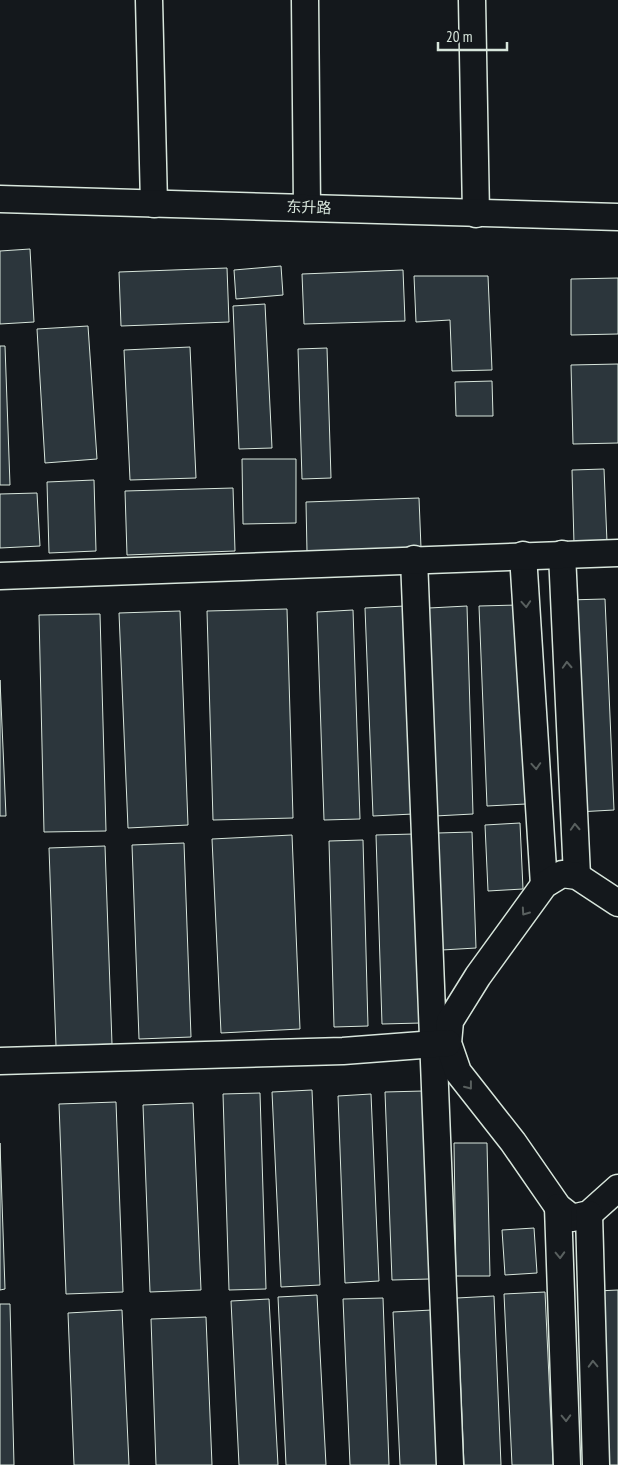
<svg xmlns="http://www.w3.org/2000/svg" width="618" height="1465" viewBox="0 0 618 1465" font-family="'PT Sans Narrow','Noto Sans SC',sans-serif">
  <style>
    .building { fill: #2c363c; stroke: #d8e6dc }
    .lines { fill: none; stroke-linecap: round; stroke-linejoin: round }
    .minor-casing { stroke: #d8e6dc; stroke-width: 29 }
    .minor { stroke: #14181c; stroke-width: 26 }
    .oneway { stroke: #59605f }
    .labels { text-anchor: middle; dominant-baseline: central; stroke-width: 4; stroke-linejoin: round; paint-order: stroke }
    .street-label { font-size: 15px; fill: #d8e6dc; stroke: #14181c }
  </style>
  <rect width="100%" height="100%" fill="#14181c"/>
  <!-- building -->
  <g class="building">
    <polygon points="30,249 34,322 0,324 0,251"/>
    <polygon points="281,266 283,295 236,299 234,270"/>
    <polygon points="227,268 229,322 121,326 119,272"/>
    <polygon points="403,270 405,321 304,324 302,274"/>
    <polygon points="414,276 488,276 492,370 452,371 450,320 416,322"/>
    <polygon points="618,278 618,334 571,335 571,279"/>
    <polygon points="265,304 272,448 239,449 233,306"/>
    <polygon points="88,326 97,459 45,463 37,329"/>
    <polygon points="0,346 5,346 10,485 0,485"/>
    <polygon points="190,347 196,478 130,480 124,350"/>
    <polygon points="327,348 331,478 302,479 298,349"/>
    <polygon points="618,364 618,443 573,444 571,365"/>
    <polygon points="492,381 493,416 456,416 455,382"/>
    <polygon points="242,459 296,459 296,523 243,524"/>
    <polygon points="604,469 607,542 574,544 572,470"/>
    <polygon points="94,480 96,551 49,553 47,482"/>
    <polygon points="233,488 235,551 127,555 125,491"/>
    <polygon points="37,493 40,546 0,548 0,494"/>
    <polygon points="419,498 421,548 307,552 306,502"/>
    <polygon points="605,599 614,810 577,812 567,600"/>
    <polygon points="518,605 526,804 487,806 479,606"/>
    <polygon points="405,606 413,814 373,816 365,608"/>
    <polygon points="467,606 473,814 435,816 429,608"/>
    <polygon points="287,609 293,818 213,820 207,611"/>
    <polygon points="353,610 360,819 324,820 317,612"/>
    <polygon points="180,611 188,825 128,828 119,613"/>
    <polygon points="100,614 106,831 44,832 39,615"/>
    <polygon points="0,680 6,816 0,816"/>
    <polygon points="520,823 523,889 488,891 485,825"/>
    <polygon points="472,832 476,948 442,950 438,833"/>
    <polygon points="414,834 421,1023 382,1024 376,835"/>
    <polygon points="292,835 300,1029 221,1033 212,839"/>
    <polygon points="363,840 368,1026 334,1027 329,841"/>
    <polygon points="184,843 191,1037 139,1039 132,845"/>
    <polygon points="105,846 112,1044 56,1046 49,848"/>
    <polygon points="312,1090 320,1285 281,1287 272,1092"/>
    <polygon points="423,1091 430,1279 392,1280 385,1092"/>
    <polygon points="260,1093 266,1289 229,1290 223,1094"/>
    <polygon points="371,1094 379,1281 345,1283 338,1096"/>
    <polygon points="116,1102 123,1292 66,1294 59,1104"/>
    <polygon points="193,1103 201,1290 150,1292 143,1105"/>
    <polygon points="0,1143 5,1289 0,1290"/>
    <polygon points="454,1143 487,1143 490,1276 456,1276"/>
    <polygon points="534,1228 537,1273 505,1275 502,1230"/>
    <polygon points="618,1290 618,1465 605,1465 597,1291"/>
    <polygon points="545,1292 553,1465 512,1465 504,1294"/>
    <polygon points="317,1295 326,1465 286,1465 278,1297"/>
    <polygon points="494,1296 501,1465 464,1465 457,1298"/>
    <polygon points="383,1298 389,1465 350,1465 343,1299"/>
    <polygon points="269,1299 278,1465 239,1465 231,1301"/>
    <polygon points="0,1304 10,1304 14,1465 0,1465"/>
    <polygon points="122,1310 129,1465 74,1465 68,1313"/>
    <polygon points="432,1310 440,1465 400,1465 393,1312"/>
    <polygon points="206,1317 212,1465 156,1465 151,1319"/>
  </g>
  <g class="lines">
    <!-- minor casing -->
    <g class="minor-casing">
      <g id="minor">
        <polyline points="149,0 154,204"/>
        <polyline points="305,0 307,207"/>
        <polyline points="472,0 476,214"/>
        <polyline points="0,199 618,217"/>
        <polyline points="562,554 577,876"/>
        <polyline points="523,555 544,885"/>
        <polyline points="414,559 450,1465"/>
        <polyline points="0,576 618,553"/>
        <polyline points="618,903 577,876 562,874 544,885 478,976 450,1021 448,1043 458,1072 513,1142 558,1207 572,1218 589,1214 618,1188"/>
        <polyline points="0,1061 343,1051 448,1043"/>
        <polyline points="558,1207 567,1465"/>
        <polyline points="589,1214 596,1465"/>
      </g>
    </g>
    <!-- minor -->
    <use href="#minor" class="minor"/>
  </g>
  <!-- one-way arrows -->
  <defs><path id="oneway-chevron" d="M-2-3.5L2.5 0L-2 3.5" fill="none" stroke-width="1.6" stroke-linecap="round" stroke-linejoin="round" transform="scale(1.25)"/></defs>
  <g class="oneway">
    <use href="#oneway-chevron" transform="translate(526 604) rotate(86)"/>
    <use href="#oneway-chevron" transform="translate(567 665) rotate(-93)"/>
    <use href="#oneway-chevron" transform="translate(536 766) rotate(86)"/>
    <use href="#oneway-chevron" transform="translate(575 827) rotate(-93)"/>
    <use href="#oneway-chevron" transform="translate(525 912) rotate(125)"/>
    <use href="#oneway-chevron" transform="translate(469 1086) rotate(52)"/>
    <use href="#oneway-chevron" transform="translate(560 1255) rotate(88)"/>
    <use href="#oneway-chevron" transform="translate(593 1364) rotate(-92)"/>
    <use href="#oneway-chevron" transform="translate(566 1418) rotate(88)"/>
  </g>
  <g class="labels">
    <!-- street labels -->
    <g class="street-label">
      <text transform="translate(309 207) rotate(2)">东升路</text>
    </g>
  </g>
  <!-- scale -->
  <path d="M438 42v8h69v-8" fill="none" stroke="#d8e6dc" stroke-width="2.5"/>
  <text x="446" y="42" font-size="15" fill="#d8e6dc" stroke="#14181c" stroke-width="4" paint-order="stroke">20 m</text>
</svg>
